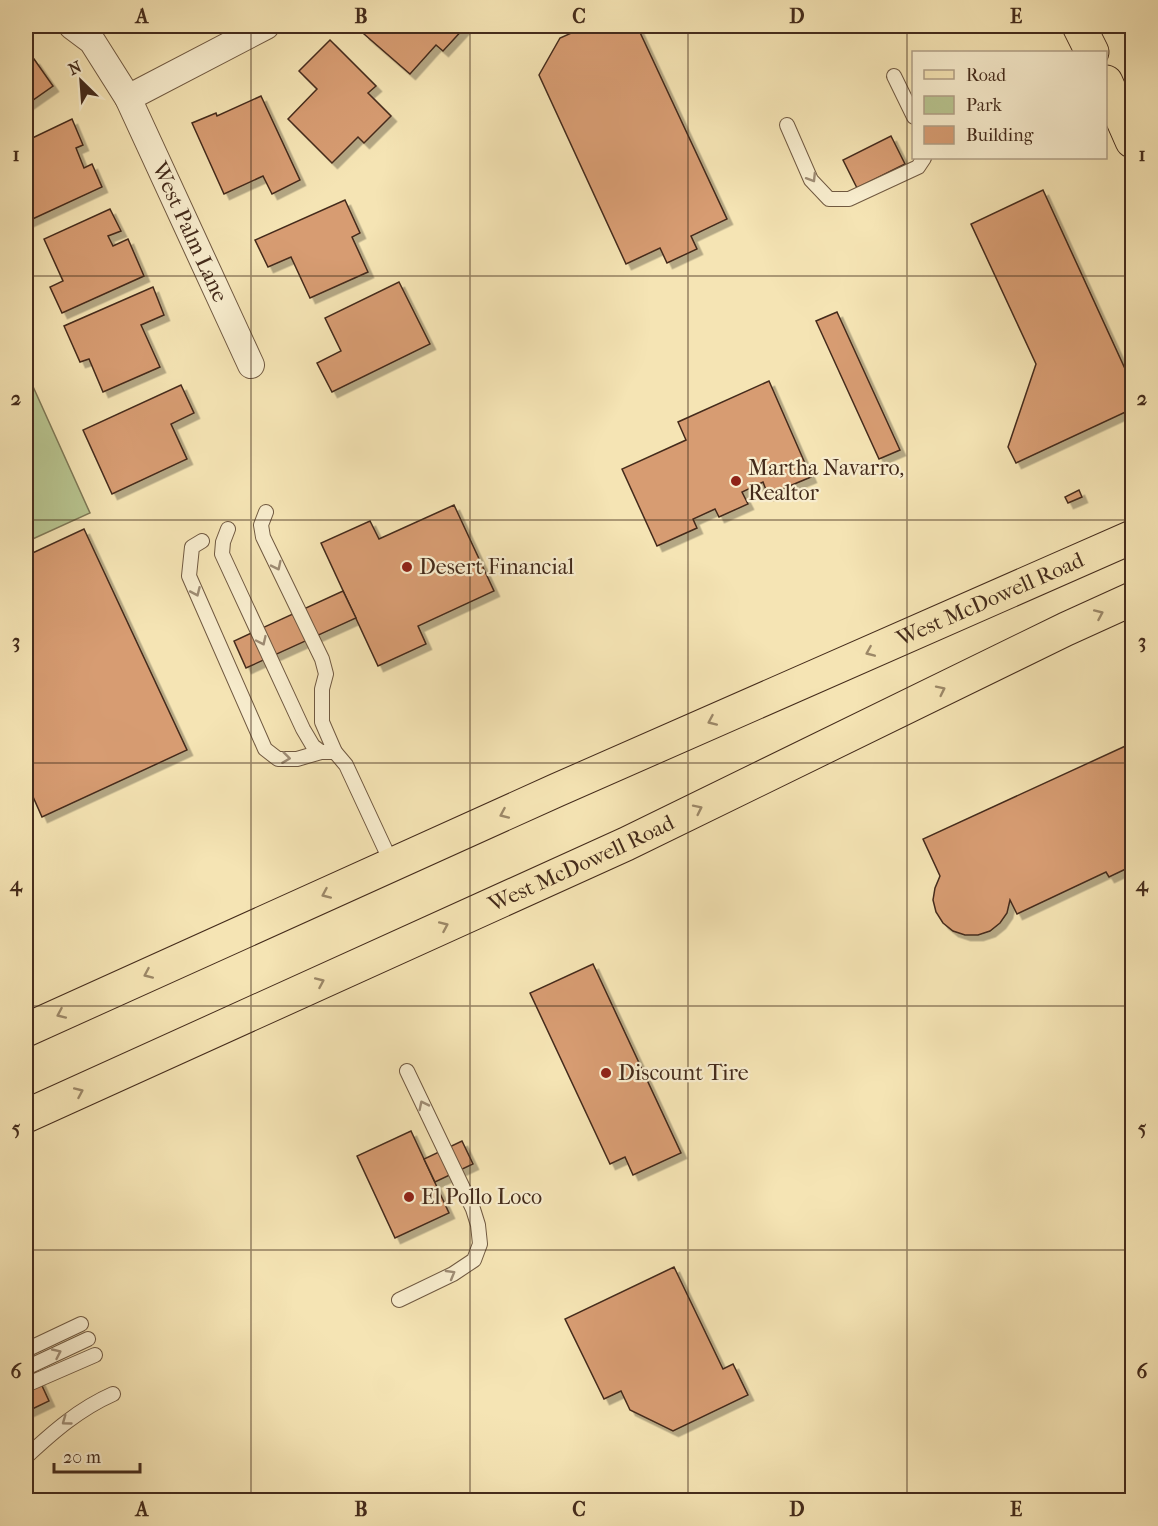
<svg xmlns="http://www.w3.org/2000/svg" width="1158" height="1526" viewBox="0 0 1158 1526" font-family="'IM FELL French Canon',serif">
  <style>
    .green { fill: #b8c590; stroke: #7e7856; stroke-width: 1.5 }
    .building { fill: #d79c72; stroke: #442b1b; stroke-width: 1.5; filter: url(#shadow) }
    .lines { fill: none; stroke-linecap: round; stroke-linejoin: round }
    .service-casing { stroke: #705941; stroke-width: 16 }
    .minor-casing { stroke: #705941; stroke-width: 28 }
    .primary-casing { stroke: #442b1b; stroke-width: 35 }
    .service { stroke: #f8edce; stroke-width: 14 }
    .minor { stroke: #f8edce; stroke-width: 26 }
    .primary { stroke: #f5e4b4; stroke-width: 33 }
    .oneway { stroke: #9e8c74 }
    .oneway2 { stroke: #9c8868 }
    .grid { fill: none; stroke: #442b1b; stroke-width: 1.5; stroke-opacity: 0.55 }
    .poi-dot { fill: #8f2418; stroke: #f8edce; stroke-width: 2 }
    .labels { text-anchor: middle; dominant-baseline: central; stroke-width: 4.5; stroke-linejoin: round; paint-order: stroke }
    .street-label { font-size: 22px; fill: #442b1b; stroke: #f8edce }
    .poi-label { font-size: 22px; fill: #442b1b; stroke: #f8edce; text-anchor: start }
    .neatline { fill: none; stroke: #442b1b; stroke-width: 2 }
    .grid-label { font-size: 20px; text-anchor: middle; font-weight: bold; fill: #442b1b }
  </style>
  <defs>
    <filter id="shadow"><feDropShadow dx="5.5" dy="5.5" stdDeviation="0" flood-color="#0004"/></filter>
  </defs>
  <rect width="100%" height="100%" fill="#f5e4b4"/>
  <filter id="stains"><feTurbulence type="fractalNoise" baseFrequency=".00333" numOctaves="4"/><feColorMatrix values="0 0 0 0 .2 0 0 0 0 .09 0 0 0 0 .02 0 0 0 .5 -.17"/></filter>
  <radialGradient id="worn" r=".72"><stop offset=".6" stop-color="#630" stop-opacity="0"/><stop offset="1" stop-color="#630" stop-opacity=".3"/></radialGradient>
  <!-- green -->
  <polygon class="green" points="26,371 90,513 26,542"/>
  <!-- building -->
  <g class="building">
    <polygon points="372,26 466,26 443,51 436,45 410,74 364,34"/>
    <polygon points="587,26 637,26 727,219 691,236 697,249 667,263 660,248 626,264 539,75 560,38"/>
    <polygon points="330,40 376,86 368,93 391,116 364,143 358,137 332,163 288,119 317,89 299,71"/>
    <polygon points="34,59 53,86 26,105 26,65"/>
    <polygon points="261,96 300,180 272,194 263,176 224,194 192,123 216,113 217,116"/>
    <polygon points="72,119 83,145 76,148 84,168 92,164 102,187 26,222 26,141"/>
    <polygon points="891,136 905,164 857,188 843,160"/>
    <polygon points="1043,190 1132,384 1132,409 1016,463 1008,447 1036,364 971,224"/>
    <polygon points="345,200 360,233 352,237 368,272 310,298 291,257 268,267 255,240"/>
    <polygon points="110,209 121,231 108,236 113,246 128,239 144,276 62,313 50,287 63,281 44,239"/>
    <polygon points="399,282 430,344 332,392 317,363 341,351 325,318"/>
    <polygon points="153,287 164,315 141,325 160,367 103,392 89,359 80,362 64,326"/>
    <polygon points="837,312 900,450 879,459 816,321"/>
    <polygon points="769,381 811,477 768,495 763,482 742,492 748,504 719,517 715,509 693,519 697,528 657,546 622,469 686,440 678,422"/>
    <polygon points="181,385 194,413 171,424 187,459 112,494 83,430"/>
    <polygon points="1079,490 1082,497 1068,503 1065,497"/>
    <polygon points="454,505 494,591 418,626 426,644 378,666 321,543 370,521 379,539"/>
    <polygon points="84,529 187,750 42,817 26,781 26,556"/>
    <polygon points="343,591 356,618 246,668 234,641"/>
    <polygon points="1132,743 1132,866 1109,877 1106,872 1017,914 1010,900 1007,913 1000,923 990,931 978,935 965,935 953,931 943,923 936,912 933,900 935,888 940,876 923,839"/>
    <polygon points="593,964 681,1153 633,1175 625,1157 610,1164 530,993"/>
    <polygon points="411,1131 449,1213 395,1238 357,1156"/>
    <polygon points="462,1141 473,1164 435,1182 424,1159"/>
    <polygon points="674,1267 723,1369 733,1364 748,1395 673,1431 630,1410 621,1391 604,1399 565,1319"/>
    <polygon points="26,1351 49,1401 26,1412"/>
  </g>
  <g class="lines">
    <!-- service casing -->
    <g class="service-casing">
      <g id="service">
        <polyline points="894,76 914,117"/>
        <polyline points="787,125 811,180 829,199 849,199 918,167 924,158"/>
        <polyline points="266,512 261,525 263,537 322,659 326,674 322,689 322,722 335,752"/>
        <polyline points="228,529 223,542 222,554 303,729 313,746 321,752"/>
        <polyline points="202,541 192,547 189,576 265,749 278,759 297,759 321,752 335,752 346,765 392,864"/>
        <polyline points="399,1300 453,1274 474,1260 480,1244 478,1225 473,1209 407,1071"/>
        <polyline points="26,1350 81,1324"/>
        <polyline points="26,1368 88,1339"/>
        <polyline points="26,1385 95,1355"/>
        <path d="M26,1457C53,1432 79,1409 113,1394"/>
      </g>
    </g>
    <!-- minor casing -->
    <g class="minor-casing">
      <g id="minor">
        <path id="s1" d="M72,26L92,41L128,98L251,365"/>
        <polyline points="128,98 266,26"/>
      </g>
    </g>
    <!-- primary casing -->
    <g class="primary-casing">
      <g id="primary">
        <polyline points="1079,26 1092,52"/>
        <polyline points="1106,82 1132,141"/>
        <path id="s2" d="M26,1030L557,790L1132,537"/>
        <path id="s3" d="M26,1116L626,844L1066,629L1132,599"/>
      </g>
    </g>
    <!-- service -->
    <use href="#service" class="service"/>
    <!-- minor -->
    <use href="#minor" class="minor"/>
    <!-- primary -->
    <use href="#primary" class="primary"/>
  </g>
  <!-- one-way arrows -->
  <defs><path id="oneway-chevron" d="M-2-3.5L2.5 0L-2 3.5" fill="none" stroke-width="1.6" stroke-linecap="round" stroke-linejoin="round" transform="scale(1.5)"/></defs>
  <g class="oneway">
    <use href="#oneway-chevron" transform="translate(812 178) rotate(58)"/>
    <use href="#oneway-chevron" transform="translate(277 566) rotate(64)"/>
    <use href="#oneway-chevron" transform="translate(196 592) rotate(66)"/>
    <use href="#oneway-chevron" transform="translate(262 641) rotate(65)"/>
    <use href="#oneway-chevron" transform="translate(286 758) rotate(7)"/>
    <use href="#oneway-chevron" transform="translate(423 1105) rotate(-116)"/>
    <use href="#oneway-chevron" transform="translate(451 1274) rotate(-30)"/>
    <use href="#oneway-chevron" transform="translate(57 1353) rotate(-25)"/>
    <use href="#oneway-chevron" transform="translate(66 1421) rotate(144)"/>
  </g>
  <g class="oneway2">
    <use href="#oneway-chevron" transform="translate(1099 614) rotate(-24)"/>
    <use href="#oneway-chevron" transform="translate(870 652) rotate(157)"/>
    <use href="#oneway-chevron" transform="translate(941 690) rotate(-26)"/>
    <use href="#oneway-chevron" transform="translate(712 721) rotate(156)"/>
    <use href="#oneway-chevron" transform="translate(698 809) rotate(-26)"/>
    <use href="#oneway-chevron" transform="translate(504 814) rotate(156)"/>
    <use href="#oneway-chevron" transform="translate(326 894) rotate(156)"/>
    <use href="#oneway-chevron" transform="translate(444 926) rotate(-24)"/>
    <use href="#oneway-chevron" transform="translate(148 974) rotate(156)"/>
    <use href="#oneway-chevron" transform="translate(320 982) rotate(-24)"/>
    <use href="#oneway-chevron" transform="translate(61 1014) rotate(156)"/>
    <use href="#oneway-chevron" transform="translate(79 1092) rotate(-24)"/>
  </g>
  <!-- grid -->
  <path class="grid" d="M251,26V1500M470,26V1500M688,26V1500M907,26V1500M26,276H1132M26,520H1132M26,763H1132M26,1006H1132M26,1250H1132"/>
  <!-- markers -->
  <g class="poi-dot">
    <circle cx="736" cy="481" r="6"/>
    <circle cx="407" cy="567" r="6"/>
    <circle cx="606" cy="1073" r="6"/>
    <circle cx="409" cy="1197" r="6"/>
  </g>
  <g class="labels">
    <!-- street labels -->
    <g class="street-label">
      <text stroke="none"><textPath href="#s1" startOffset="240">West Palm Lane</textPath></text>
      <text stroke="none"><textPath href="#s2" startOffset="1056">West McDowell Road</textPath></text>
      <text stroke="none"><textPath href="#s3" startOffset="610">West McDowell Road</textPath></text>
    </g>
    <!-- poi labels -->
    <g class="poi-label">
      <text x="748" y="468">Martha Navarro,<tspan x="748" dy="25">Realtor</tspan></text>
      <text x="419" y="567">Desert Financial</text>
      <text x="618" y="1073">Discount Tire</text>
      <text x="421" y="1197">El Pollo Loco</text>
    </g>
  </g>
  <!-- margin -->
  <rect width="1158" height="1526" fill="none" stroke="#f5e4b4" stroke-width="66"/>
  <!-- legend -->
  <rect x="912" y="51" width="195" height="108" fill="#f8edce" stroke="#b09f86" stroke-width="1.5"/>
  <rect x="924" y="70" width="30" height="9" fill="#f5e4b4" stroke="#b09f86" stroke-width="1.5"/>
  <text x="966" y="81" font-size="18" fill="#442b1b">Road</text>
  <rect x="924" y="96" width="30" height="18" fill="#b8c590" stroke="#b09f86" stroke-width="1.5"/>
  <text x="966" y="111" font-size="18" fill="#442b1b">Park</text>
  <rect x="924" y="126" width="30" height="18" fill="#d79c72" stroke="#b09f86" stroke-width="1.5"/>
  <text x="966" y="141" font-size="18" fill="#442b1b">Building</text>
  <!-- north arrow -->
  <g transform="translate(81 81) rotate(335)" stroke="#f8edce" stroke-width="4.5" paint-order="stroke">
  <path d="M0-4.5L10 22L0 15L-10 22Z" fill="#442b1b"/>
  <text y="-9" font-size="16" font-weight="bold" text-anchor="middle" fill="#442b1b">N</text>
  </g>
  <!-- scale -->
  <path d="M54 1463v9h86v-9" fill="none" stroke="#442b1b" stroke-width="3"/>
  <text x="63" y="1463" font-size="18" fill="#442b1b" stroke="#f8edce" stroke-width="4.5" paint-order="stroke">20 m</text>
  <rect x="33" y="33" width="1092" height="1460" class="neatline"/>
  <g class="grid-label">
    <text x="142" y="23">A</text>
    <text x="361" y="23">B</text>
    <text x="579" y="23">C</text>
    <text x="797" y="23">D</text>
    <text x="1016" y="23">E</text>
    <text x="16" y="161">1</text>
    <text x="1142" y="161">1</text>
    <text x="16" y="405">2</text>
    <text x="1142" y="405">2</text>
    <text x="16" y="648">3</text>
    <text x="1142" y="648">3</text>
    <text x="16" y="891">4</text>
    <text x="1142" y="891">4</text>
    <text x="16" y="1135">5</text>
    <text x="1142" y="1135">5</text>
    <text x="16" y="1378">6</text>
    <text x="1142" y="1378">6</text>
    <text x="142" y="1516">A</text>
    <text x="361" y="1516">B</text>
    <text x="579" y="1516">C</text>
    <text x="797" y="1516">D</text>
    <text x="1016" y="1516">E</text>
  </g>
  <rect width="100%" height="100%" filter="url(#stains)"/>
  <rect width="100%" height="100%" fill="url(#worn)"/>
</svg>
